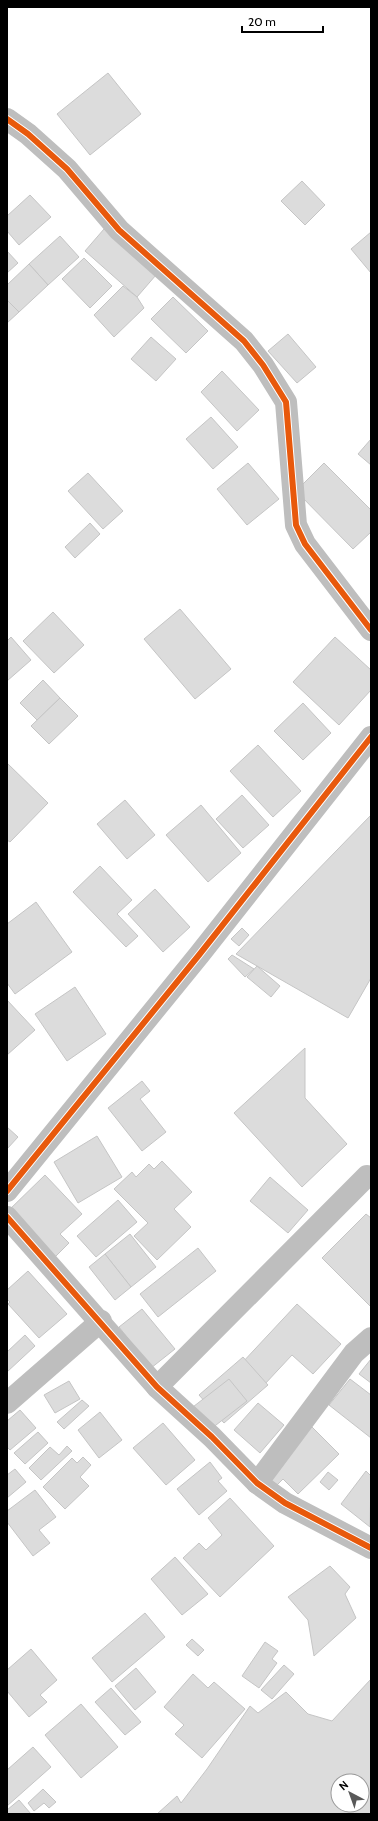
<svg xmlns="http://www.w3.org/2000/svg" width="378" height="1821" viewBox="0 0 378 1821" font-family="Cabin,sans-serif">
  <style>
    .building { fill: #dcdcdc; stroke: #c5c5c5; fill-rule: evenodd }
    .lines { fill: none; stroke-linecap: round; stroke-linejoin: round }
    .street { stroke: #bebebe; stroke-width: 22 }
    .cycleway-casing { stroke: #fff; stroke-width: 8 }
    .cycleway { stroke: #e8590c; stroke-width: 6 }
  </style>
  <rect width="100%" height="100%" fill="#fff"/>
  <!-- building -->
  <g class="building">
    <polygon points="108,73 141,114 90,155 57,114"/>
    <polygon points="302,181 325,205 305,225 281,201"/>
    <polygon points="30,195 51,217 19,245 7,231 7,216"/>
    <polygon points="104,229 156,275 137,297 85,251"/>
    <polygon points="371,232 371,273 351,249"/>
    <polygon points="60,236 79,257 48,285 29,264"/>
    <polygon points="7,251 18,263 7,273"/>
    <polygon points="84,258 112,286 90,308 62,279"/>
    <polygon points="29,264 48,285 19,312 7,300 7,285"/>
    <polygon points="123,286 137,297 144,308 114,337 94,315"/>
    <polygon points="173,297 208,331 186,353 151,319"/>
    <polygon points="7,300 19,312 7,323"/>
    <polygon points="288,334 316,367 297,383 268,351"/>
    <polygon points="151,337 176,359 156,381 131,359"/>
    <polygon points="222,371 259,410 237,431 201,392"/>
    <polygon points="211,417 238,447 213,469 186,439"/>
    <polygon points="371,439 371,465 358,454"/>
    <polygon points="248,463 279,499 247,525 217,489"/>
    <polygon points="324,463 371,510 371,532 353,549 296,491"/>
    <polygon points="88,473 123,511 103,529 68,491"/>
    <polygon points="90,523 100,534 75,558 65,547"/>
    <polygon points="180,609 231,669 195,699 144,639"/>
    <polygon points="53,612 84,645 54,673 23,641"/>
    <polygon points="11,637 31,660 7,681 7,641"/>
    <polygon points="335,637 371,670 371,690 339,725 293,682"/>
    <polygon points="43,680 60,698 37,720 20,703"/>
    <polygon points="60,698 78,716 49,744 31,726"/>
    <polygon points="303,703 331,733 303,760 274,731"/>
    <polygon points="258,745 301,791 273,817 230,771"/>
    <polygon points="7,763 48,803 10,842 7,840"/>
    <polygon points="242,795 269,825 243,848 216,819"/>
    <polygon points="125,800 155,835 127,859 97,824"/>
    <polygon points="201,805 241,853 208,882 166,835"/>
    <polygon points="371,815 371,978 348,1018 236,954"/>
    <polygon points="100,866 132,900 117,914 138,936 126,947 73,892"/>
    <polygon points="155,889 190,927 163,952 128,914"/>
    <polygon points="36,902 72,952 15,994 7,983 7,924"/>
    <polygon points="242,928 249,935 239,946 231,939"/>
    <polygon points="232,955 254,969 245,977 228,959"/>
    <polygon points="257,966 280,986 271,997 247,977"/>
    <polygon points="75,987 106,1034 67,1061 35,1014"/>
    <polygon points="7,1000 35,1030 7,1055"/>
    <polygon points="305,1048 305,1098 347,1144 302,1187 234,1113"/>
    <polygon points="142,1081 150,1091 140,1099 166,1132 142,1151 108,1108"/>
    <polygon points="7,1127 18,1137 7,1149"/>
    <polygon points="97,1136 122,1177 78,1203 54,1162"/>
    <polygon points="162,1161 192,1192 174,1209 191,1227 157,1260 134,1236 148,1223 114,1189 132,1172 136,1177 149,1164 154,1169"/>
    <polygon points="45,1175 82,1214 60,1234 69,1243 52,1260 7,1212"/>
    <polygon points="270,1177 308,1210 288,1233 250,1201"/>
    <polygon points="118,1200 137,1222 96,1257 77,1236"/>
    <polygon points="366,1214 371,1218 371,1307 322,1258"/>
    <polygon points="130,1234 156,1267 131,1287 105,1254"/>
    <polygon points="198,1248 216,1271 158,1317 140,1294"/>
    <polygon points="105,1254 131,1287 115,1300 89,1267"/>
    <polygon points="28,1271 67,1314 39,1338 8,1304 10,1302 7,1299 7,1290"/>
    <polygon points="297,1304 341,1344 313,1374 292,1355 264,1385 241,1364"/>
    <polygon points="142,1309 175,1349 151,1368 119,1327"/>
    <polygon points="25,1335 35,1346 7,1372 7,1352"/>
    <polygon points="243,1357 268,1385 224,1423 199,1395"/>
    <polygon points="371,1359 371,1383 359,1374"/>
    <polygon points="229,1379 247,1401 207,1432 189,1410"/>
    <polygon points="350,1379 371,1395 371,1438 329,1405"/>
    <polygon points="69,1381 80,1399 55,1413 44,1395"/>
    <polygon points="82,1400 89,1406 64,1429 57,1422"/>
    <polygon points="258,1403 284,1425 260,1453 234,1430"/>
    <polygon points="20,1410 36,1428 10,1450 7,1447 7,1421"/>
    <polygon points="100,1412 122,1440 99,1458 78,1430"/>
    <polygon points="163,1423 195,1460 166,1485 133,1448"/>
    <polygon points="312,1427 339,1454 298,1494 283,1479 270,1492 258,1481"/>
    <polygon points="38,1432 48,1443 25,1464 14,1453"/>
    <polygon points="67,1446 72,1451 41,1480 29,1468 50,1447 59,1455"/>
    <polygon points="83,1457 91,1465 80,1477 89,1486 65,1509 43,1487 72,1458 77,1463"/>
    <polygon points="210,1462 222,1478 218,1481 227,1491 199,1515 177,1489"/>
    <polygon points="15,1469 26,1482 7,1498 7,1475"/>
    <polygon points="366,1471 371,1476 370,1527 341,1504"/>
    <polygon points="328,1472 338,1480 329,1490 320,1482"/>
    <polygon points="35,1490 56,1517 39,1530 50,1543 33,1556 7,1522 7,1511"/>
    <polygon points="230,1498 274,1546 220,1597 183,1558 199,1543 206,1550 222,1535 208,1518"/>
    <polygon points="175,1557 208,1594 182,1615 151,1579"/>
    <polygon points="330,1566 350,1587 345,1594 356,1618 314,1656 308,1620 288,1597"/>
    <polygon points="145,1613 165,1637 112,1682 92,1658"/>
    <polygon points="192,1639 204,1650 198,1656 186,1645"/>
    <polygon points="265,1642 278,1651 272,1659 277,1663 259,1688 242,1676"/>
    <polygon points="31,1649 57,1680 40,1695 47,1702 29,1717 7,1691 7,1670"/>
    <polygon points="284,1665 294,1674 272,1699 261,1690"/>
    <polygon points="136,1668 156,1692 135,1710 115,1686"/>
    <polygon points="193,1674 208,1688 214,1682 245,1709 202,1758 175,1734 184,1725 164,1707"/>
    <path d="M371,1679V1814H157L177,1796L181,1803L207,1769L250,1706L258,1713L286,1692L308,1714L332,1721ZM338,1781H362V1805H338Z"/>
    <polygon points="111,1688 141,1722 125,1735 95,1702"/>
    <polygon points="81,1704 118,1747 81,1778 45,1735"/>
    <polygon points="33,1747 51,1767 7,1806 7,1770"/>
    <polygon points="43,1789 56,1802 49,1808 44,1803 34,1811 28,1803"/>
    <polygon points="19,1800 31,1814 7,1814 7,1810"/>
  </g>
  <g class="lines">
    <!-- street -->
    <g class="street">
      <polyline points="7,119 28,134 67,169 119,230 244,341 263,365 286,402 296,525 305,544 371,630"/>
      <polyline points="7,1191 199,955 371,737"/>
      <polyline points="7,1217 157,1387 212,1437 257,1483 285,1503 371,1548"/>
      <polyline points="157,1387 367,1176"/>
      <polyline points="7,1403 101,1321"/>
      <polyline points="257,1483 354,1353 371,1338"/>
    </g>
    <!-- cycleway casing -->
    <g class="cycleway-casing">
      <g id="cycleway">
        <polyline points="7,119 28,134 67,169 119,230 244,341 263,365 286,402 296,525 305,544 371,630"/>
        <polyline points="7,1191 199,955 371,737"/>
        <polyline points="7,1217 157,1387 212,1437 257,1483 285,1503 371,1548"/>
      </g>
    </g>
    <!-- cycleway -->
    <use href="#cycleway" class="cycleway"/>
  </g>
  <!-- border -->
  <rect width="378" height="1821" fill="none" stroke="#000000" stroke-width="16"/>
  <!-- north arrow -->
  <g transform="translate(350 1793) rotate(319)"><circle r="19" fill="#ffffff" stroke="#999999"/>
  <path d="M0-3L7 15L0 10L-7 15Z" fill="#595959"/>
  <text y="-6" font-size="11" font-weight="bold" text-anchor="middle" fill="#000000">N</text>
  </g>
  <!-- scale -->
  <path d="M242 26v6h81v-6" fill="none" stroke="#000000" stroke-width="2"/>
  <text x="248" y="26" font-size="12" fill="#000000" stroke="#ffffff" stroke-width="3" paint-order="stroke">20 m</text>
</svg>
